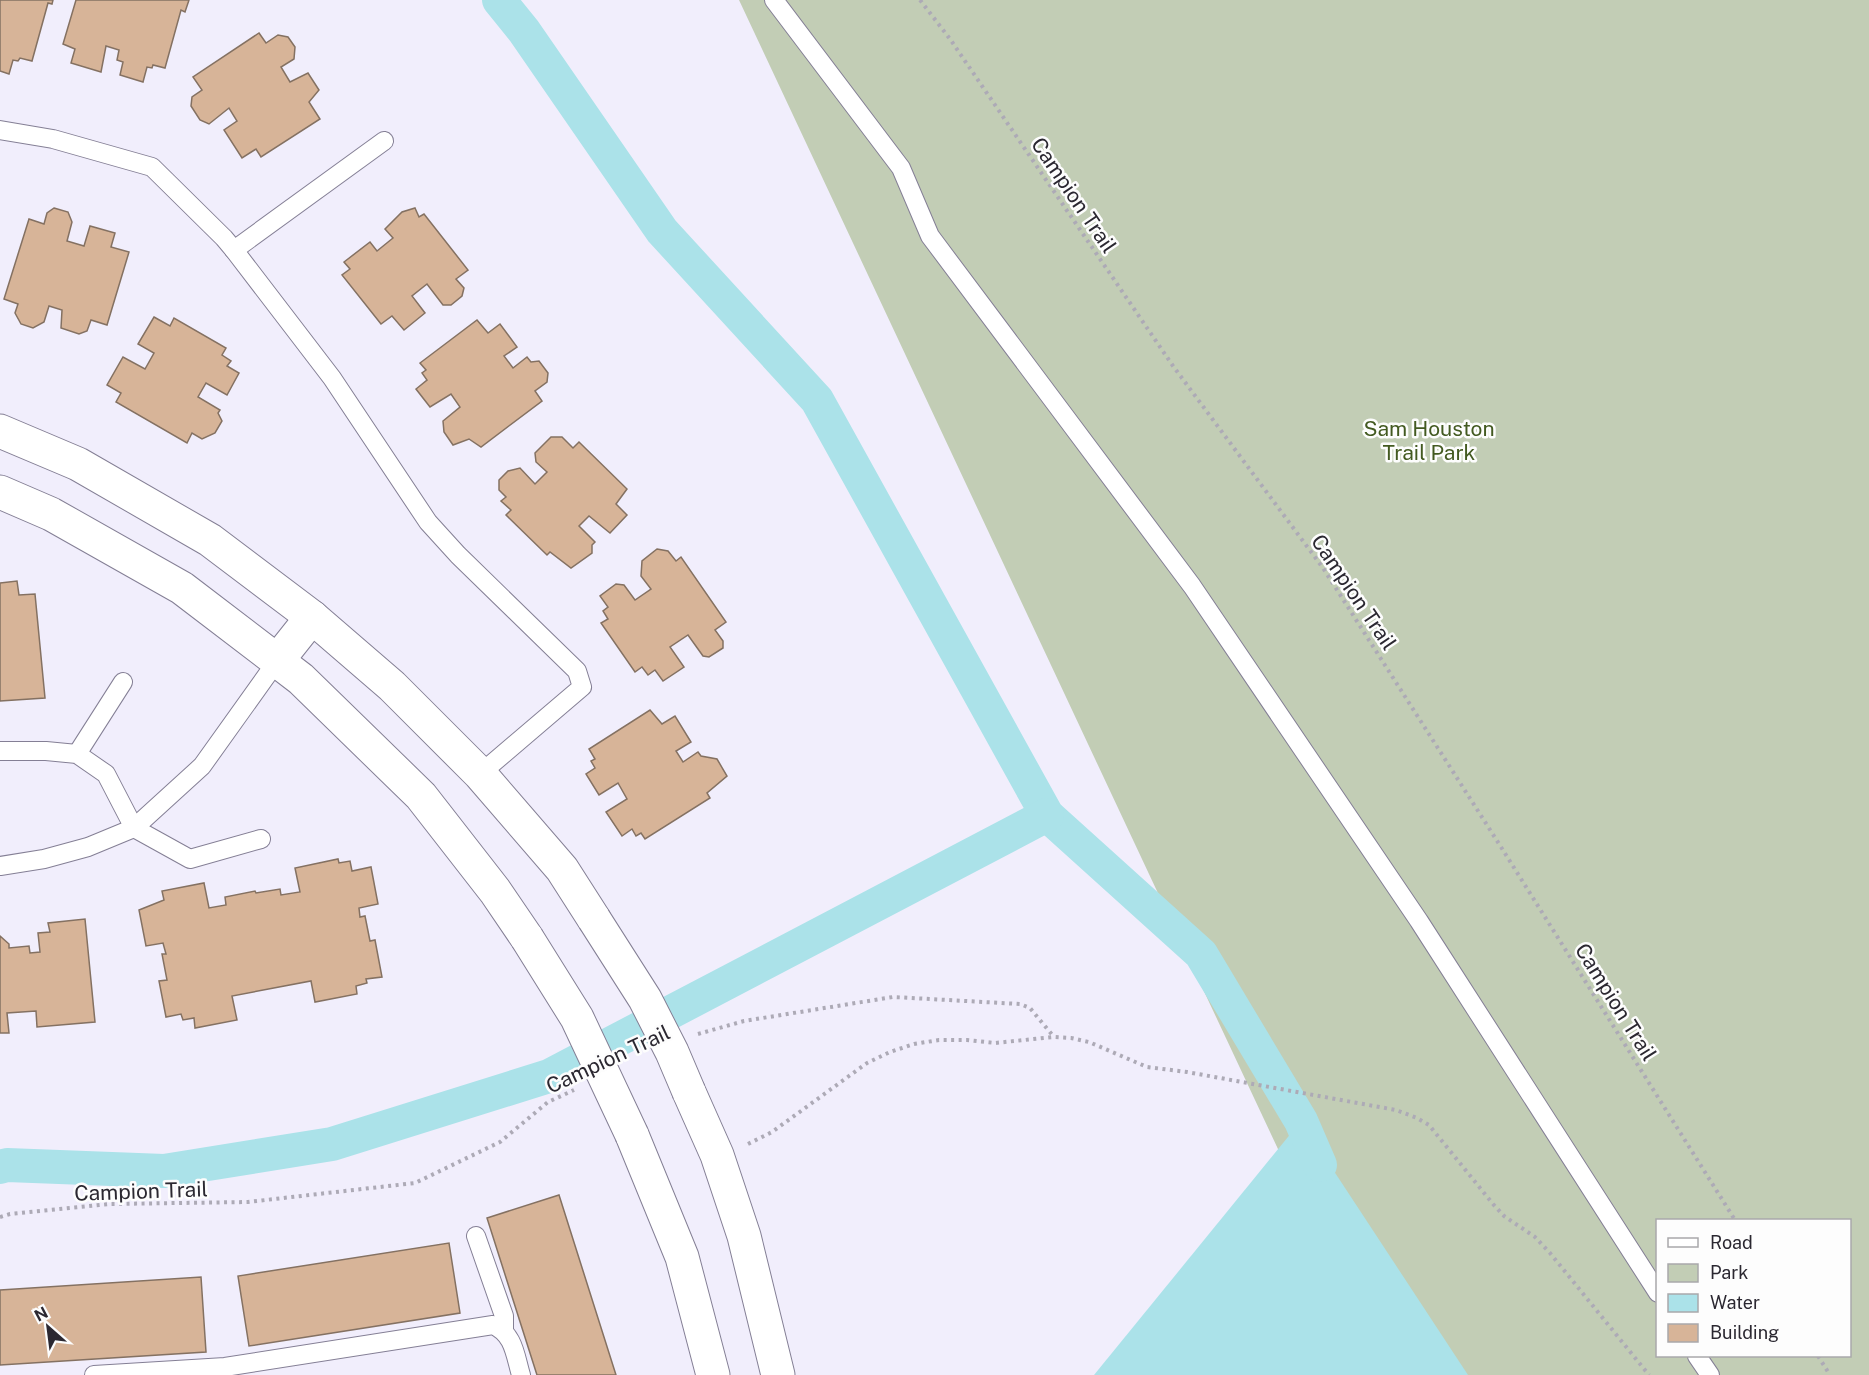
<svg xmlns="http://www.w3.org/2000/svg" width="1869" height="1375" viewBox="0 0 1869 1375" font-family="'Public Sans',sans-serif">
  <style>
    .green { fill: #c2cdb5; fill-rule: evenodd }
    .water { fill: #abe2e9 }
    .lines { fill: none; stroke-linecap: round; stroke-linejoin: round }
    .canal { stroke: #abe2e9; stroke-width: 34 }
    .building { fill: #d7b498; stroke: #847162; stroke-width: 1.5 }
    .service-casing { stroke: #847f95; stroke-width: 20 }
    .secondary-casing { stroke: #847f95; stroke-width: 35 }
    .path { stroke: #adaab6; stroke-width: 4; stroke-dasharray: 3 4.5; stroke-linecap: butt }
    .service { stroke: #fff; stroke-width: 18 }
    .secondary { stroke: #fff; stroke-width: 33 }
    .secondary-bridge-casing { stroke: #847f95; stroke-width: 35; stroke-linecap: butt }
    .secondary-bridge { stroke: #fff; stroke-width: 33 }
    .labels { text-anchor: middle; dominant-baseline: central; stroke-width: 5; stroke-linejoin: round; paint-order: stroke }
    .street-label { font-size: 21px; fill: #2b2831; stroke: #fdfdfd }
    .park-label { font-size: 21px; fill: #435a21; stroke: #fdfdfd }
  </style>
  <rect width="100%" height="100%" fill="#f1eefc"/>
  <!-- green -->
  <path class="green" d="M739,0H1869V1375H1384ZM1658,1220H1850V1356H1658Z"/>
  <!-- water -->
  <polygon class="water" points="1301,1121 1468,1375 1094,1375"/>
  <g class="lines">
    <!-- canal -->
    <g class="canal">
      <polyline points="499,0 524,31 662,231 817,400 1047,815 1201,954 1301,1121 1320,1165"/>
      <polyline points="0,1167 7,1165 164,1171 332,1144 549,1076 1047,815"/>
    </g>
  </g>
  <!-- building -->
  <g class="building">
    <polygon points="0,0 53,0 52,4 48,3 32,61 20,58 18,61 13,60 9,74 0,71"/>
    <polygon points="76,0 189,0 185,12 181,10 165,68 153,65 152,68 147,67 143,82 120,75 123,62 117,60 119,50 106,46 101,72 71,63 75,49 63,44"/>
    <polygon points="259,33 266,43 278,35 288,37 295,47 294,59 281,67 290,82 308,73 319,90 309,102 320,119 261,157 256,149 242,158 224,130 237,121 229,108 209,124 200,120 191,106 192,97 202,90 193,77"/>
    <polygon points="54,208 68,212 72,222 67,241 84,246 90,226 115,233 111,247 129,252 107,325 91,320 87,331 79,334 61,328 62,310 49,306 44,322 33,328 21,324 15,313 18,304 4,299 29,219 44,224 47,213"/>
    <polygon points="415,208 419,217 424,214 468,270 456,279 464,288 462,296 451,305 443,305 427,284 412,296 425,313 404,330 392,316 381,324 342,275 350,269 344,262 370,242 377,251 393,238 385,229 402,212"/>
    <polygon points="154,317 170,326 174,318 226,348 222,355 231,361 227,366 239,373 227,395 206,383 198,397 220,410 218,413 222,421 215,433 202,439 192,433 187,443 116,402 121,393 107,385 123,357 145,369 154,353 138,344"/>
    <polygon points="477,320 488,333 500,324 517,347 504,356 513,368 527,357 531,362 539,361 548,373 547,382 535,391 542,401 481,447 469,439 453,445 444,432 443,421 460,407 451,394 430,407 416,389 427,380 422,373 426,370 420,363"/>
    <polygon points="551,437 562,437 573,448 579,442 627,489 616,504 627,515 610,533 589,516 579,526 595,542 592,545 592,553 571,568 550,552 547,555 506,515 511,510 501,501 506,497 499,490 499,480 508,471 520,468 535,484 547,472 536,462 535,453"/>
    <polygon points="657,549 668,551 676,561 681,557 726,622 715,630 723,641 723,648 709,657 703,656 688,635 670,647 684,667 663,681 655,670 648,675 642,667 635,672 601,623 608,619 603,611 608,607 600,596 616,584 624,585 635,600 651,589 641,576 642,561"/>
    <polygon points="17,581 19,595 35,594 45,698 0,701 0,583"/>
    <polygon points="650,710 662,724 675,716 691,742 676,751 683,762 698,752 701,756 717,759 727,776 707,793 710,798 645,839 641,833 636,836 632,829 622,836 606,812 627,799 618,783 599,795 586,774 595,768 591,761 595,759 589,749"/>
    <polygon points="338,859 339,863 350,861 352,871 371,867 378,904 359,908 360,917 365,916 370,941 375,940 382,977 366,979 367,983 356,986 357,994 315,1002 311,981 232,996 237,1020 195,1028 194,1018 183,1020 181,1014 166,1017 159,981 167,980 162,954 166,954 163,943 146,946 139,910 164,900 162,891 204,883 209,908 226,905 225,897 255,891 256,893 280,889 281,895 300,892 295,868"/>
    <polygon points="85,919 95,1022 37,1027 36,1011 7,1013 9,1033 0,1033 0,936 9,944 9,948 29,946 30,953 40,952 38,933 50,932 48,923"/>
    <polygon points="559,1195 616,1375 537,1375 487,1218"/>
    <polygon points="449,1243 460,1313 249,1346 238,1276"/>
    <polygon points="201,1277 206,1352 0,1365 0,1290"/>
  </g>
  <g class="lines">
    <!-- service casing -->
    <g class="service-casing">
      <g id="service">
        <polyline points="774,0 901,168 930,236 1192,586 1419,921 1658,1293"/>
        <polyline points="0,130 53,139 152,167 224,238 234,250 332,378 428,522 458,555 577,671 582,687 480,774"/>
        <polyline points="234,250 384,141"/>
        <polyline points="0,751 46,751 77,754 106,774 134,828 190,859 261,839"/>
        <polyline points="77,754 123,682"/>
        <polyline points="0,866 44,859 88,847 134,828 202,766 277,661"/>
        <polyline points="476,1236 504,1316 504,1330"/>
        <polyline points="1697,1356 1710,1375"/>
        <path d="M94,1375L225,1367L493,1325C514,1334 515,1355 521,1375"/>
      </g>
    </g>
    <!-- secondary casing -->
    <g class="secondary-casing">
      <g id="secondary">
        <polyline points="0,431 78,464 210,540 312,617 392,686 480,774 562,869 594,919"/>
        <polyline points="0,492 51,514 182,588 301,679 421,796 495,891 527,938"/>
        <polyline points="277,661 312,617"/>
        <polyline points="689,1092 717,1155 744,1236 778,1375"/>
        <polyline points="632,1135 682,1257 713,1375"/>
      </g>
    </g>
    <!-- path -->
    <g class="path">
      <polyline points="920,0 950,39 1173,366 1323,568 1501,847 1735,1220"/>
      <polyline points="698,1034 744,1021 893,997 1020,1004 1030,1008 1054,1037"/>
      <polyline points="748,1144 772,1132 867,1063 890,1052 914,1044 939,1040 967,1040 995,1043 1054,1037 1071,1038 1089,1042 1147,1067 1187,1072 1396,1110 1417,1118 1429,1125 1493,1204 1504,1216 1535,1237 1550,1253 1649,1375"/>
      <polyline points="0,1217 10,1214 110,1204 248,1202 415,1183 500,1142 548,1102 574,1090"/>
      <polyline points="1818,1356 1830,1375"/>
    </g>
    <!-- service -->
    <use href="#service" class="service"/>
    <!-- secondary -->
    <use href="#secondary" class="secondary"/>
    <!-- secondary-bridge casing -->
    <g class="secondary-bridge-casing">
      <g id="secondary-bridge">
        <polyline points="594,919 645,999 672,1052 689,1092"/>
        <polyline points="527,938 577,1018 632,1135"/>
      </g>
    </g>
    <!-- secondary-bridge -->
    <use href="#secondary-bridge" class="secondary-bridge"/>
  </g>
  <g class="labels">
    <!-- street labels -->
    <g class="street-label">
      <text transform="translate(1074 195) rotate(56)">Campion Trail</text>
      <text transform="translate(1354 592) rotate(56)">Campion Trail</text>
      <text transform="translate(1616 1002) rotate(58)">Campion Trail</text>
      <text transform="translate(608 1059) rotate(-25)">Campion Trail</text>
      <text transform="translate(141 1191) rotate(-2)">Campion Trail</text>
    </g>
    <!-- park labels -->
    <g class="park-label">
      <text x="1429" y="428">Sam Houston<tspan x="1429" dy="24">Trail Park</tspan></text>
    </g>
  </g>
  <!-- legend -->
  <rect x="1656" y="1219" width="195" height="138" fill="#fdfdfd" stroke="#a9a8ab" stroke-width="1.5"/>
  <rect x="1668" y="1238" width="30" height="9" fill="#ffffff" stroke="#a9a8ab" stroke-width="1.5"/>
  <text x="1710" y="1249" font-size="18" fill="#2b2831">Road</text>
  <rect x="1668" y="1264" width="30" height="18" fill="#c2cdb5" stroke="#a9a8ab" stroke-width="1.5"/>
  <text x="1710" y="1279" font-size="18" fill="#2b2831">Park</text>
  <rect x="1668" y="1294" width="30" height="18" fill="#abe2e9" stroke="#a9a8ab" stroke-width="1.5"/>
  <text x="1710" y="1309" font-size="18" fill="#2b2831">Water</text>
  <rect x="1668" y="1324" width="30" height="18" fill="#d7b498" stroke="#a9a8ab" stroke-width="1.5"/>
  <text x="1710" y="1339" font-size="18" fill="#2b2831">Building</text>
  <!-- north arrow -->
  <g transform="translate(48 1327) rotate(332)" stroke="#fdfdfd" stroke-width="4.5" paint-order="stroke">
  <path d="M0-4.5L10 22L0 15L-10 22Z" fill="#2b2831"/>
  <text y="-9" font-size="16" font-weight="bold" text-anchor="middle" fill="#2b2831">N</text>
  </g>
</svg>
